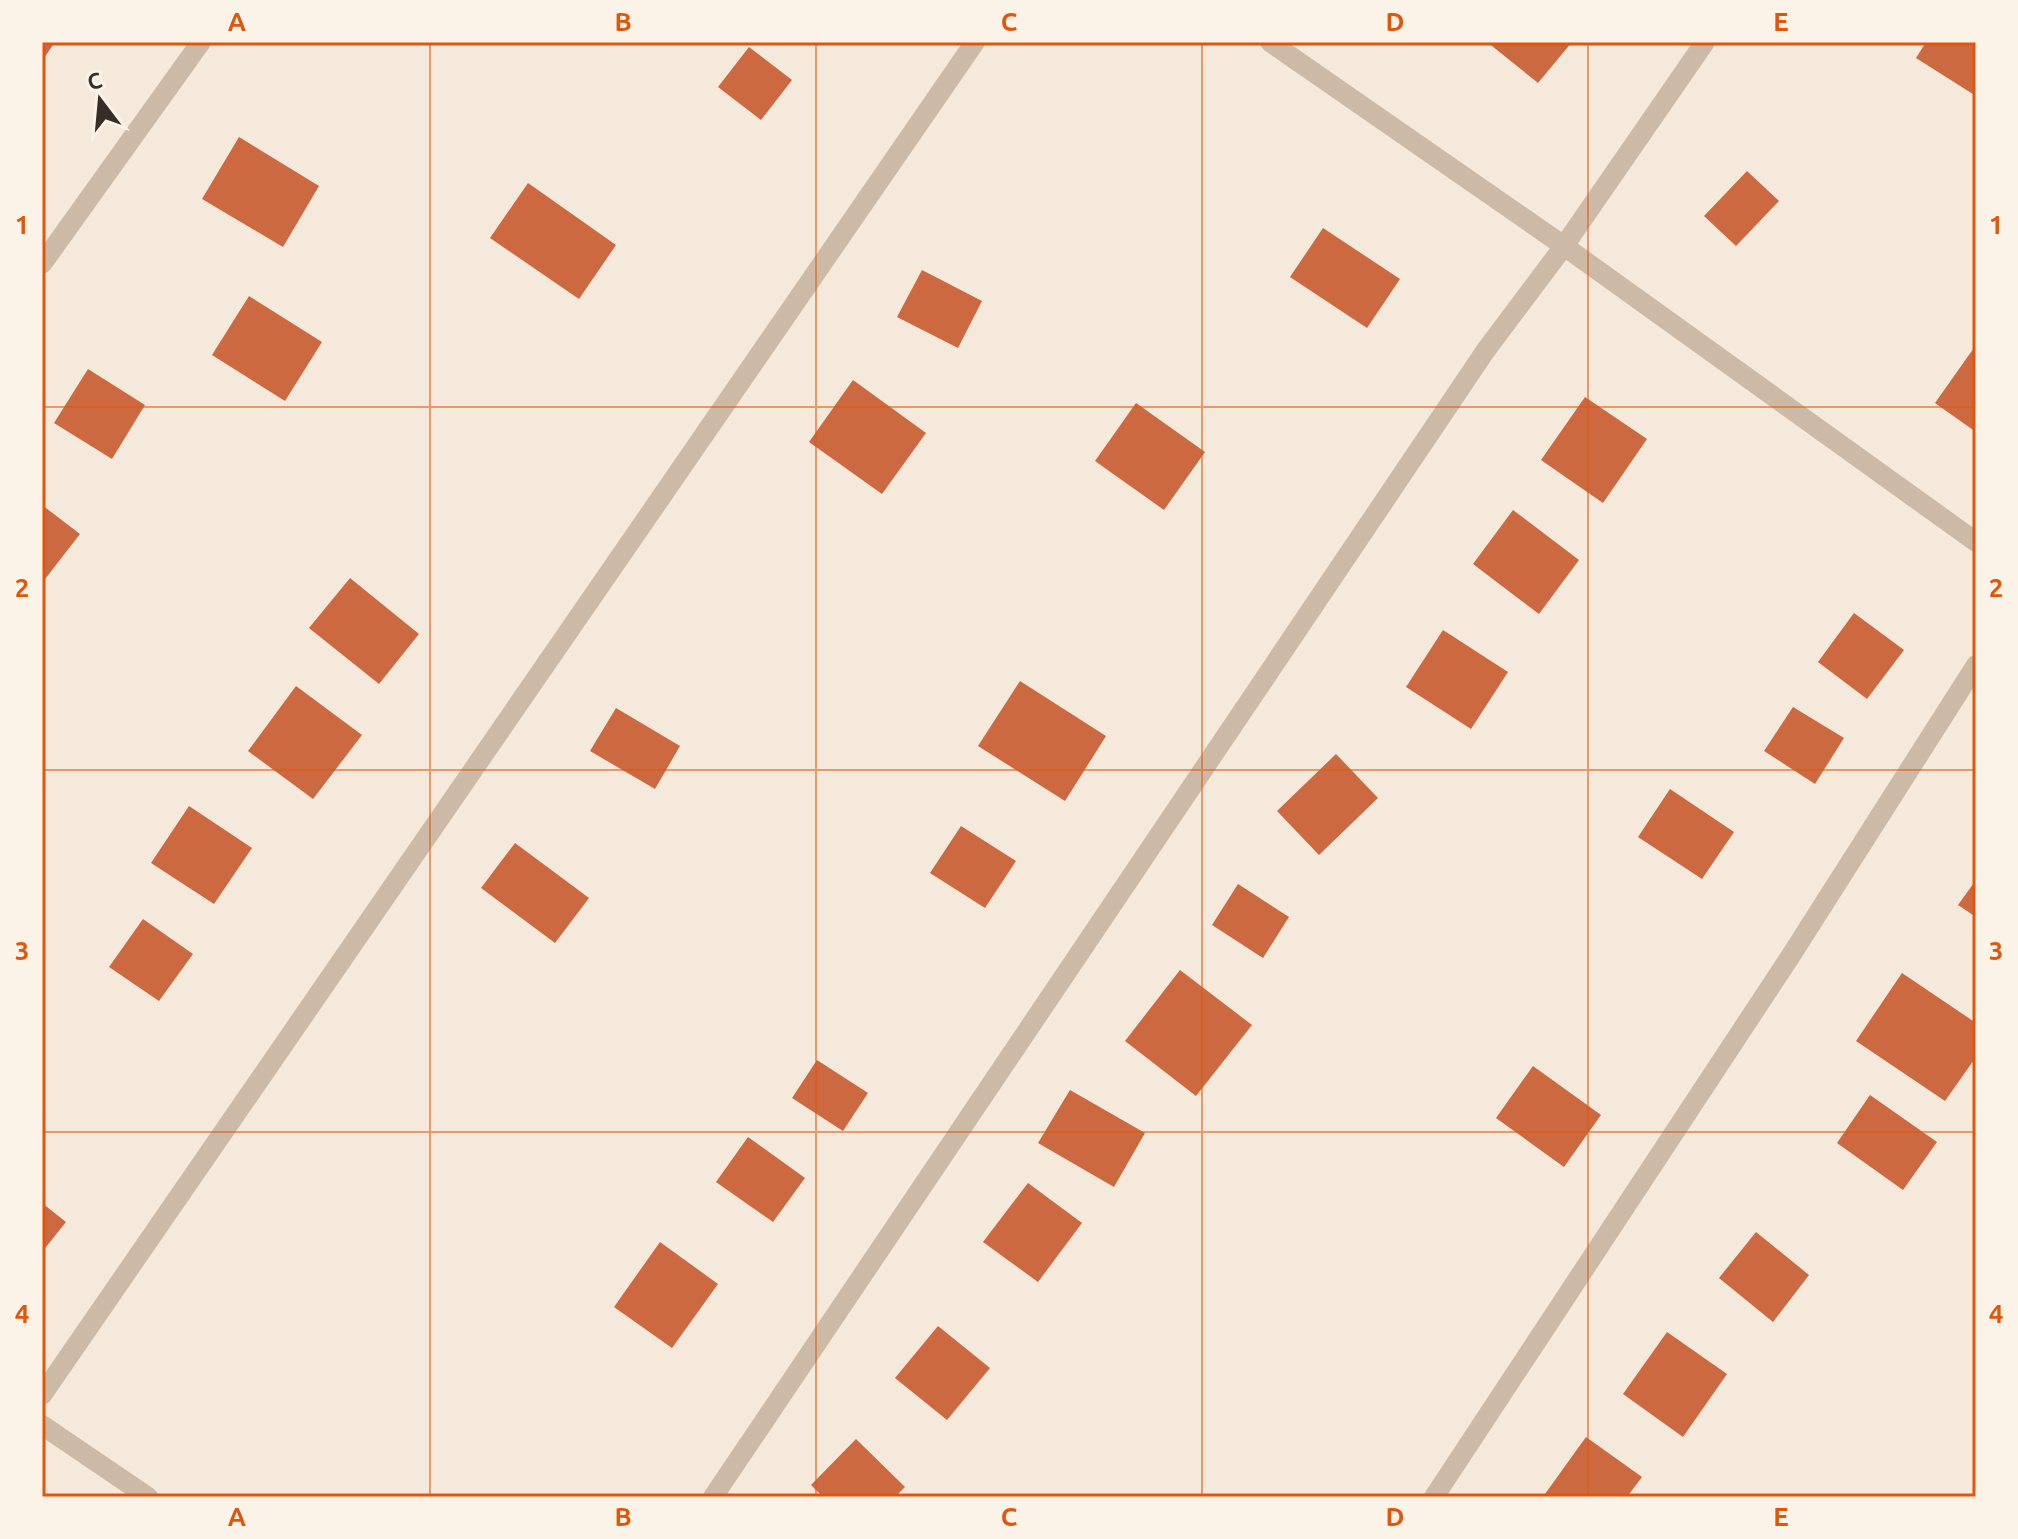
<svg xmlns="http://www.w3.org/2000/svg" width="2018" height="1539" viewBox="0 0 2018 1539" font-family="Ubuntu,sans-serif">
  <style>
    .building { fill: #cd6940 }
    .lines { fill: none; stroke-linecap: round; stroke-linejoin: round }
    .minor { stroke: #cdbaa6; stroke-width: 20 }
    .grid { fill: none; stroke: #df570d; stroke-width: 2; stroke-opacity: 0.55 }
    .neatline { fill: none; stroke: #df570d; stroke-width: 3 }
    .grid-label { font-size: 26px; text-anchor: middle; font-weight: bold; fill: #df570d }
  </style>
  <rect width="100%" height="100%" fill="#f4e9db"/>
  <!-- building -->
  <g class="building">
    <polygon points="42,42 55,42 42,61"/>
    <polygon points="1487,42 1572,42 1538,83"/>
    <polygon points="1926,42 1976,42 1976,96 1916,58"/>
    <polygon points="749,47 792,80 761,120 718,87"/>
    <polygon points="239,137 319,186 283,247 202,199"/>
    <polygon points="1747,171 1779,201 1736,246 1704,216"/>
    <polygon points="528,183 616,245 579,299 490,238"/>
    <polygon points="1323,228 1400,279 1367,328 1290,277"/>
    <polygon points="922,270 982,301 958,348 897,317"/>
    <polygon points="249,296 322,342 285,401 212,355"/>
    <polygon points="1976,345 1976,432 1935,403"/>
    <polygon points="88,369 145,405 112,459 54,423"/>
    <polygon points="853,380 926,433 882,494 809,442"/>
    <polygon points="1585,397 1647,439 1603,503 1541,460"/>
    <polygon points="1136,403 1205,452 1164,510 1095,461"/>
    <polygon points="42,505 80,534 42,583"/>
    <polygon points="1513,510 1579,560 1539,614 1473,564"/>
    <polygon points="350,578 419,634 379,684 309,628"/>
    <polygon points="1854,613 1904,650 1867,699 1818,662"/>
    <polygon points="1443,630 1508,672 1471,729 1406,687"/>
    <polygon points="1020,681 1106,736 1065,801 978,746"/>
    <polygon points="296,686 362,735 313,799 248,751"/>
    <polygon points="1793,707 1844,738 1815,784 1764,751"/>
    <polygon points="616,708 680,746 655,789 590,751"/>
    <polygon points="1336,754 1378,798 1319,855 1277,811"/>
    <polygon points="1670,789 1734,832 1702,879 1638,837"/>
    <polygon points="189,806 252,848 214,904 151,863"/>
    <polygon points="961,826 1016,861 985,908 930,873"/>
    <polygon points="515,843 589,898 555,943 481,888"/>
    <polygon points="1976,880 1976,917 1958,905"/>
    <polygon points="1238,884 1289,917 1263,958 1212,925"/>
    <polygon points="143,919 193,954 159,1001 109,967"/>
    <polygon points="1180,970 1252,1025 1196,1096 1125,1041"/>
    <polygon points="1902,973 1976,1023 1976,1057 1945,1101 1856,1041"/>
    <polygon points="817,1060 868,1093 843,1131 792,1098"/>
    <polygon points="1533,1066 1601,1115 1564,1167 1496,1118"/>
    <polygon points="1070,1090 1145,1133 1114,1187 1038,1143"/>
    <polygon points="1870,1095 1937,1142 1903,1190 1837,1143"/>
    <polygon points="748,1137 805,1178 773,1222 716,1182"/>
    <polygon points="1028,1183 1082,1223 1038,1282 983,1242"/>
    <polygon points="42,1203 66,1222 42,1252"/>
    <polygon points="1756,1232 1809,1275 1773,1322 1719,1278"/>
    <polygon points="660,1242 718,1284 672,1348 614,1307"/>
    <polygon points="938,1326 990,1368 947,1420 895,1378"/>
    <polygon points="1667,1332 1727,1374 1683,1437 1623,1394"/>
    <polygon points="1586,1437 1642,1477 1627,1497 1545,1494"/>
    <polygon points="856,1439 905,1487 895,1497 823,1497 811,1485"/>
  </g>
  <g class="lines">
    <!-- minor -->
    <g class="minor">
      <polyline points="1270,42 1564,246 1976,542"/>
      <polyline points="42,264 201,42"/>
      <polyline points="42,1395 975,42"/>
      <polyline points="42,1425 148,1497"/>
      <polyline points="713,1497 1486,350 1564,246 1705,42"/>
      <polyline points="1434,1497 1790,957 1976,665"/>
    </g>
  </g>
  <!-- grid -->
  <path class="grid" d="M430,42V1497M816,42V1497M1202,42V1497M1588,42V1497M42,407H1976M42,770H1976M42,1132H1976"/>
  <!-- border -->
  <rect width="2018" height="1539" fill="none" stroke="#fbf3e8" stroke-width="88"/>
  <!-- north arrow -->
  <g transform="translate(100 100) rotate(344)" stroke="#fbf3e8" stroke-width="6" paint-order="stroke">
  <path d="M0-6L14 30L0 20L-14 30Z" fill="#382e28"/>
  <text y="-12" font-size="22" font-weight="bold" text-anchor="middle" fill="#382e28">С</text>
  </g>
  <rect x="44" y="44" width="1930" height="1451" class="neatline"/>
  <g class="grid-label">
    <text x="237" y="31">A</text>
    <text x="623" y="31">B</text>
    <text x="1009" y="31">C</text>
    <text x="1395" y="31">D</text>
    <text x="1781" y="31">E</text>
    <text x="22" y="234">1</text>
    <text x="1996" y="234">1</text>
    <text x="22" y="597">2</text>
    <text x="1996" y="597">2</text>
    <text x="22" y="960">3</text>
    <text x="1996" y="960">3</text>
    <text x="22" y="1323">4</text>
    <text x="1996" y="1323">4</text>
    <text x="237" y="1526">A</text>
    <text x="623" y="1526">B</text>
    <text x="1009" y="1526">C</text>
    <text x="1395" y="1526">D</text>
    <text x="1781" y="1526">E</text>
  </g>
</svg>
